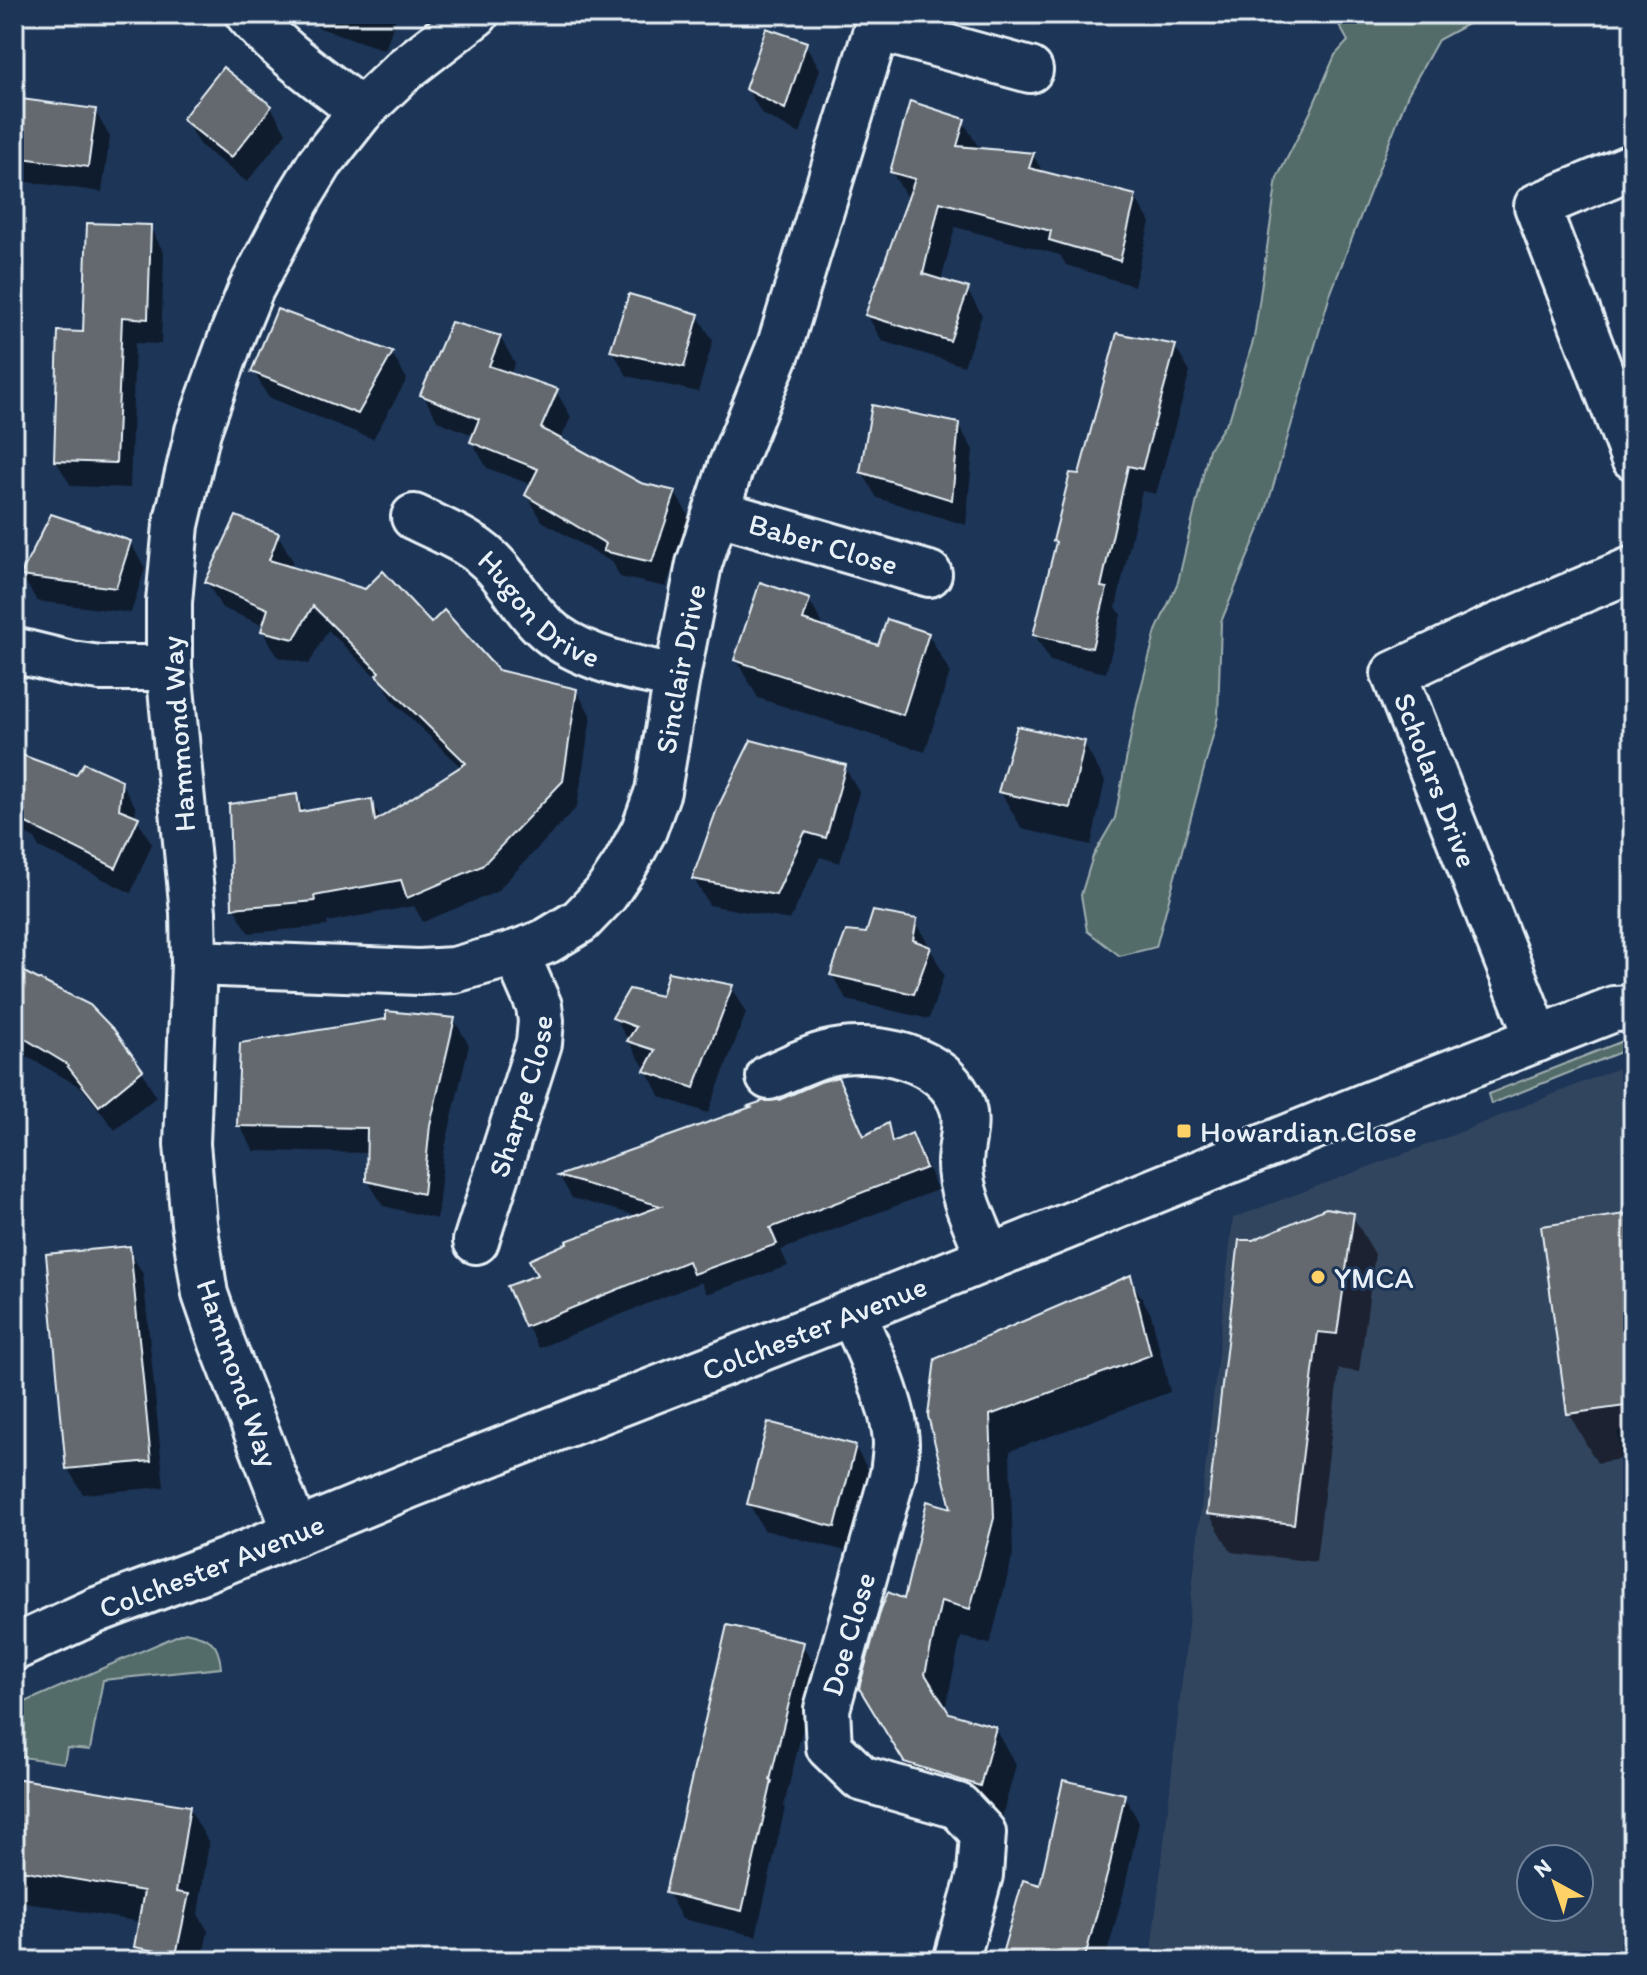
<svg xmlns="http://www.w3.org/2000/svg" width="1647" height="1975" viewBox="0 0 1647 1975" font-family="Itim,sans-serif">
  <style>
    .built { fill: #32455e; fill-rule: evenodd }
    .green { fill: #536c69; stroke: #9eaeb0; stroke-width: 2 }
    .shadow { fill: #0007 }
    .building { fill: #63696e; stroke: #e8f1f8; stroke-width: 2 }
    .lines { fill: none; stroke-linecap: round; stroke-linejoin: round }
    .minor-casing { stroke: #e8f1f8; stroke-width: 50 }
    .minor { stroke: #1d3557; stroke-width: 44 }
    .poi-dot { fill: #ffd166; stroke: #1d3557; stroke-width: 3 }
    .labels { text-anchor: middle; dominant-baseline: central; stroke-width: 6; stroke-linejoin: round; paint-order: stroke }
    .street-label { font-size: 30px; fill: #e8f1f8; stroke: #1d3557 }
    .poi-label { font-size: 30px; fill: #e8f1f8; stroke: #1d3557; text-anchor: start }
  </style>
  <rect width="100%" height="100%" fill="#1d3557"/>
  <filter id="ink" filterUnits="userSpaceOnUse"><feTurbulence type="fractalNoise" baseFrequency=".0125" numOctaves="2"/><feDisplacementMap in="SourceGraphic" scale="16" xChannelSelector="R" yChannelSelector="G"/><feConvolveMatrix kernelMatrix="1 2 1 2 8 2 1 2 1" color-interpolation-filters="sRGB"/></filter>
  <g filter="url(#ink)">
    <!-- built -->
    <path class="built" d="M1633,1062V1405L1629,1406L1631,1428L1617,1432L1633,1533V1961H1150L1164,1843L1233,1218L1448,1137ZM1531,1859H1579V1907H1531Z"/>
    <!-- green -->
    <g class="green">
      <polygon points="1333,14 1486,14 1438,40 1408,94 1330,295 1264,517 1221,622 1218,717 1156,947 1120,956 1087,931 1081,895 1093,856 1115,818 1137,703 1156,631 1178,582 1209,449 1230,417 1254,338 1277,178 1310,113 1335,55 1348,41"/>
      <polygon points="1633,1037 1633,1047 1491,1104 1488,1094"/>
      <path d="M185,1632C209,1637 219,1641 221,1668L103,1680L90,1750L67,1748L64,1763L14,1756V1707Z"/>
    </g>
    <!-- shadow -->
    <g class="shadow">
      <polygon points="135,14 155,14 150,23"/>
      <polygon points="310,14 397,14 385,50 317,27"/>
      <polygon points="805,44 820,69 800,134 762,114 747,89"/>
      <polygon points="14,100 95,111 110,137 102,192 14,180"/>
      <polygon points="271,107 286,133 247,182 200,145 185,119"/>
      <polygon points="963,121 978,146 977,150 1033,155 1044,174 1135,197 1150,222 1134,286 1066,265 1060,255 955,227 941,281 967,290 982,315 964,366 882,341 867,315 910,198 907,198 892,172"/>
      <polygon points="150,227 164,253 161,344 135,343 130,488 71,486 56,461 85,334"/>
      <polygon points="698,316 713,341 698,392 627,376 612,350"/>
      <polygon points="500,337 515,363 510,375 556,391 571,417 560,441 640,485 675,493 690,518 666,587 620,577 613,563 542,521 527,495 532,485 487,468 472,442 475,436 438,421 423,395"/>
      <polygon points="1175,347 1190,372 1156,494 1142,491 1116,607 1121,615 1106,673 1050,661 1035,635 1058,545 1055,541 1081,476"/>
      <polygon points="392,354 407,379 373,439 268,397 254,372"/>
      <polygon points="958,424 973,450 966,525 877,498 862,472"/>
      <polygon points="278,535 293,561 290,568 431,626 497,671 576,690 591,716 577,807 496,892 423,922 414,906 327,922 328,926 249,933 234,908 296,796 305,812 371,801 381,819 462,768 393,701 385,686 328,630 309,664 278,657 263,631 265,626 222,608 207,582"/>
      <polygon points="130,542 145,568 131,613 37,601 22,576"/>
      <polygon points="809,600 826,630 880,648 928,634 950,672 925,752 758,698 736,660"/>
      <polygon points="14,739 23,755 22,757 77,778 121,782 136,808 135,818 137,819 152,844 131,893 39,847 35,839 14,828"/>
      <polygon points="1083,742 1105,781 1091,845 1022,829 1000,791"/>
      <polygon points="844,766 859,792 840,863 820,857 790,920 709,905 694,879"/>
      <polygon points="916,921 944,975 929,1019 847,1000 832,975 868,935"/>
      <polygon points="14,972 113,1032 142,1071 156,1097 115,1130 82,1088 14,1049"/>
      <polygon points="731,987 746,1013 708,1113 661,1097 646,1071 648,1068 644,1067 615,1018 662,999"/>
      <polygon points="454,1020 469,1045 444,1152 437,1219 383,1206 368,1181 368,1153 254,1151 239,1125"/>
      <polygon points="837,1080 850,1101 866,1137 887,1126 896,1142 911,1136 924,1157 937,1190 781,1250 788,1266 707,1294 701,1282 539,1348 527,1326 540,1276 638,1216 572,1198 560,1177 752,1109 779,1102"/>
      <polygon points="1352,1215 1375,1254 1359,1372 1339,1369 1316,1562 1231,1552 1209,1514 1254,1242"/>
      <polygon points="1633,1215 1633,1457 1597,1463 1569,1414 1543,1228"/>
      <polygon points="14,1244 21,1256 14,1267"/>
      <polygon points="128,1248 143,1274 164,1487 83,1494 68,1469"/>
      <polygon points="1130,1278 1151,1314 1170,1392 1010,1451 1013,1555 990,1644 961,1637 945,1710 948,1714 995,1729 1016,1765 1001,1821 927,1798 882,1725 906,1602 954,1510 930,1416"/>
      <polygon points="855,1447 870,1473 850,1552 764,1530 749,1504"/>
      <polygon points="802,1644 817,1669 784,1806 785,1808 756,1936 682,1919 668,1893"/>
      <polygon points="14,1780 189,1808 209,1843 198,1914 208,1931 202,1961 144,1961 136,1947 140,1922 14,1900"/>
      <polygon points="1124,1796 1139,1822 1124,1891 1105,1961 1002,1961 1041,1888"/>
      <polygon points="1633,1949 1633,1961 1551,1961"/>
    </g>
    <!-- building -->
    <g class="building">
      <polygon points="766,28 807,42 785,109 745,89"/>
      <polygon points="223,67 272,106 231,158 182,119"/>
      <polygon points="14,98 96,109 88,167 14,157"/>
      <polygon points="910,101 965,119 957,146 1034,153 1029,168 1136,195 1120,261 1049,240 1051,231 940,202 923,274 969,288 950,341 865,315 915,179 890,172"/>
      <polygon points="87,223 151,225 148,319 122,317 116,463 54,461 58,331 83,332"/>
      <polygon points="629,294 699,314 684,367 610,351"/>
      <polygon points="277,309 393,352 358,414 251,372"/>
      <polygon points="451,322 501,336 489,366 558,389 541,428 641,483 676,491 652,562 603,551 606,544 525,495 538,469 470,442 479,419 420,395"/>
      <polygon points="1117,333 1176,345 1142,469 1128,466 1101,587 1107,588 1092,648 1033,635 1056,542 1053,541 1070,473 1079,474"/>
      <polygon points="872,405 959,423 952,500 860,472"/>
      <polygon points="51,514 131,541 116,588 20,576"/>
      <polygon points="236,516 279,533 269,560 365,589 383,571 431,623 444,610 498,670 577,689 563,781 482,866 407,898 401,880 314,896 315,901 232,908 229,804 297,794 300,812 372,799 375,821 466,763 376,675 379,672 313,606 294,639 261,631 268,609 205,582"/>
      <polygon points="760,582 810,599 803,620 878,645 887,619 929,633 903,715 734,660"/>
      <polygon points="1017,726 1085,741 1070,808 998,792"/>
      <polygon points="751,740 846,765 826,838 805,832 776,895 692,879 717,809"/>
      <polygon points="14,752 76,775 84,763 122,780 119,809 139,817 116,868 14,817"/>
      <polygon points="873,911 917,919 913,940 931,947 914,994 830,975 846,931 866,933"/>
      <polygon points="14,967 90,1005 115,1031 143,1070 99,1106 65,1063 14,1032"/>
      <polygon points="668,972 733,985 694,1088 644,1071 655,1050 627,1041 636,1027 612,1018 629,989 661,996"/>
      <polygon points="386,1011 455,1018 430,1125 423,1194 366,1181 367,1128 237,1126 240,1043 386,1019"/>
      <polygon points="838,1077 864,1136 888,1123 892,1142 912,1133 926,1168 770,1228 777,1244 693,1274 688,1261 525,1327 507,1286 537,1275 529,1260 567,1243 566,1241 661,1206 558,1176 751,1107 748,1106 763,1101 779,1100 820,1082"/>
      <polygon points="1326,1208 1354,1213 1337,1334 1318,1332 1294,1524 1207,1514 1239,1240 1253,1240"/>
      <polygon points="1633,1213 1633,1405 1567,1414 1541,1226"/>
      <polygon points="130,1246 151,1461 66,1469 46,1254"/>
      <polygon points="1131,1275 1151,1355 990,1415 994,1518 970,1609 941,1601 925,1674 949,1713 996,1727 980,1786 904,1762 859,1688 881,1609 888,1592 904,1599 927,1501 951,1508 928,1416 935,1359"/>
      <polygon points="768,1422 856,1445 835,1527 747,1504"/>
      <polygon points="727,1625 804,1642 770,1780 772,1781 742,1911 665,1893"/>
      <polygon points="14,1778 190,1806 176,1892 189,1894 176,1955 134,1947 144,1891 14,1869"/>
      <polygon points="1063,1780 1125,1794 1110,1864 1084,1961 1000,1961 1023,1880 1040,1885"/>
    </g>
    <g class="lines">
      <!-- minor casing -->
      <g class="minor-casing">
        <g id="minor">
          <path d="M248,14C280,52 323,80 361,111"/>
          <polyline points="877,28 1030,70"/>
          <polyline points="1633,166 1537,206 1633,457"/>
          <path id="s1" d="M716,512L929,574"/>
          <path id="s2" d="M414,517C443,531 476,543 498,569C517,591 530,617 554,635C588,660 636,669 677,677"/>
          <polyline points="14,650 71,664 100,668 169,668"/>
          <path id="s3" d="M194,963L419,972L454,970L516,953L547,941L580,921L605,895L625,865L644,830L658,791L677,677L699,564L731,466L780,345L881,14"/>
          <polyline points="1538,1039 1394,674 1483,632 1633,569"/>
          <path d="M769,1077C788,1069 807,1059 826,1054C872,1042 947,1056 963,1108C968,1126 960,1146 960,1164C960,1196 978,1228 989,1257"/>
          <path id="s4" d="M476,1241L539,1043L541,1021L539,1006L516,953"/>
          <path d="M852,1313C868,1348 895,1406 896,1443C896,1453 894,1464 893,1474L827,1709L829,1747L861,1778L958,1806L983,1833L980,1875L956,1961"/>
          <polyline points="296,1533 222,1343 205,1294 194,1223 187,1144 194,963 193,912 169,668 169,602 176,525 198,431 233,333 251,289 297,201 320,163 361,111 405,69 476,14"/>
          <path id="s5" d="M14,1648L97,1610L224,1562L411,1485L852,1313L1365,1106L1614,1009L1633,1008"/>
        </g>
      </g>
      <!-- minor -->
      <use href="#minor" class="minor"/>
    </g>
  </g>
  <!-- markers -->
  <g class="poi-dot">
    <rect x="1176" y="1123" width="16" height="16" rx="4"/>
    <circle cx="1318" cy="1277" r="8"/>
  </g>
  <g class="labels">
    <!-- street labels -->
    <g class="street-label">
      <text stroke="none"><textPath href="#s1" startOffset="112">Baber Close</textPath></text>
      <text stroke="none"><textPath href="#s2" startOffset="158">Hugon Drive</textPath></text>
      <text stroke="none"><textPath href="#s3" startOffset="674">Sinclair Drive</textPath></text>
      <text transform="translate(178 734) rotate(-94)">Hammond Way</text>
      <text transform="translate(1436 780) rotate(69)">Scholars Drive</text>
      <text stroke="none"><textPath href="#s4" startOffset="152">Sharpe Close</textPath></text>
      <text stroke="none"><textPath href="#s5" startOffset="862">Colchester Avenue</textPath></text>
      <text transform="translate(238 1373) rotate(71)">Hammond Way</text>
      <text stroke="none"><textPath href="#s5" startOffset="214">Colchester Avenue</textPath></text>
      <text transform="translate(848 1634) rotate(-74)">Doe Close</text>
    </g>
    <!-- poi labels -->
    <g class="poi-label">
      <text x="1200" y="1131">Howardian Close</text>
      <text x="1334" y="1277">YMCA</text>
    </g>
  </g>
  <!-- margin -->
  <rect width="1647" height="1975" fill="none" stroke="#1d3557" stroke-width="48"/>
  <rect x="24" y="24" width="1599" height="1927" fill="none" stroke="#e8f1f8" stroke-width="3" filter="url(#ink)"/>
  <!-- north arrow -->
  <g transform="translate(1555 1883) rotate(320)"><circle r="38" fill="#1d3557" stroke="#6e8097" stroke-width="2"/>
  <path d="M0-6L14 30L0 20L-14 30Z" fill="#ffd166"/>
  <text y="-12" font-size="22" font-weight="bold" text-anchor="middle" fill="#e8f1f8">N</text>
  </g>
</svg>
